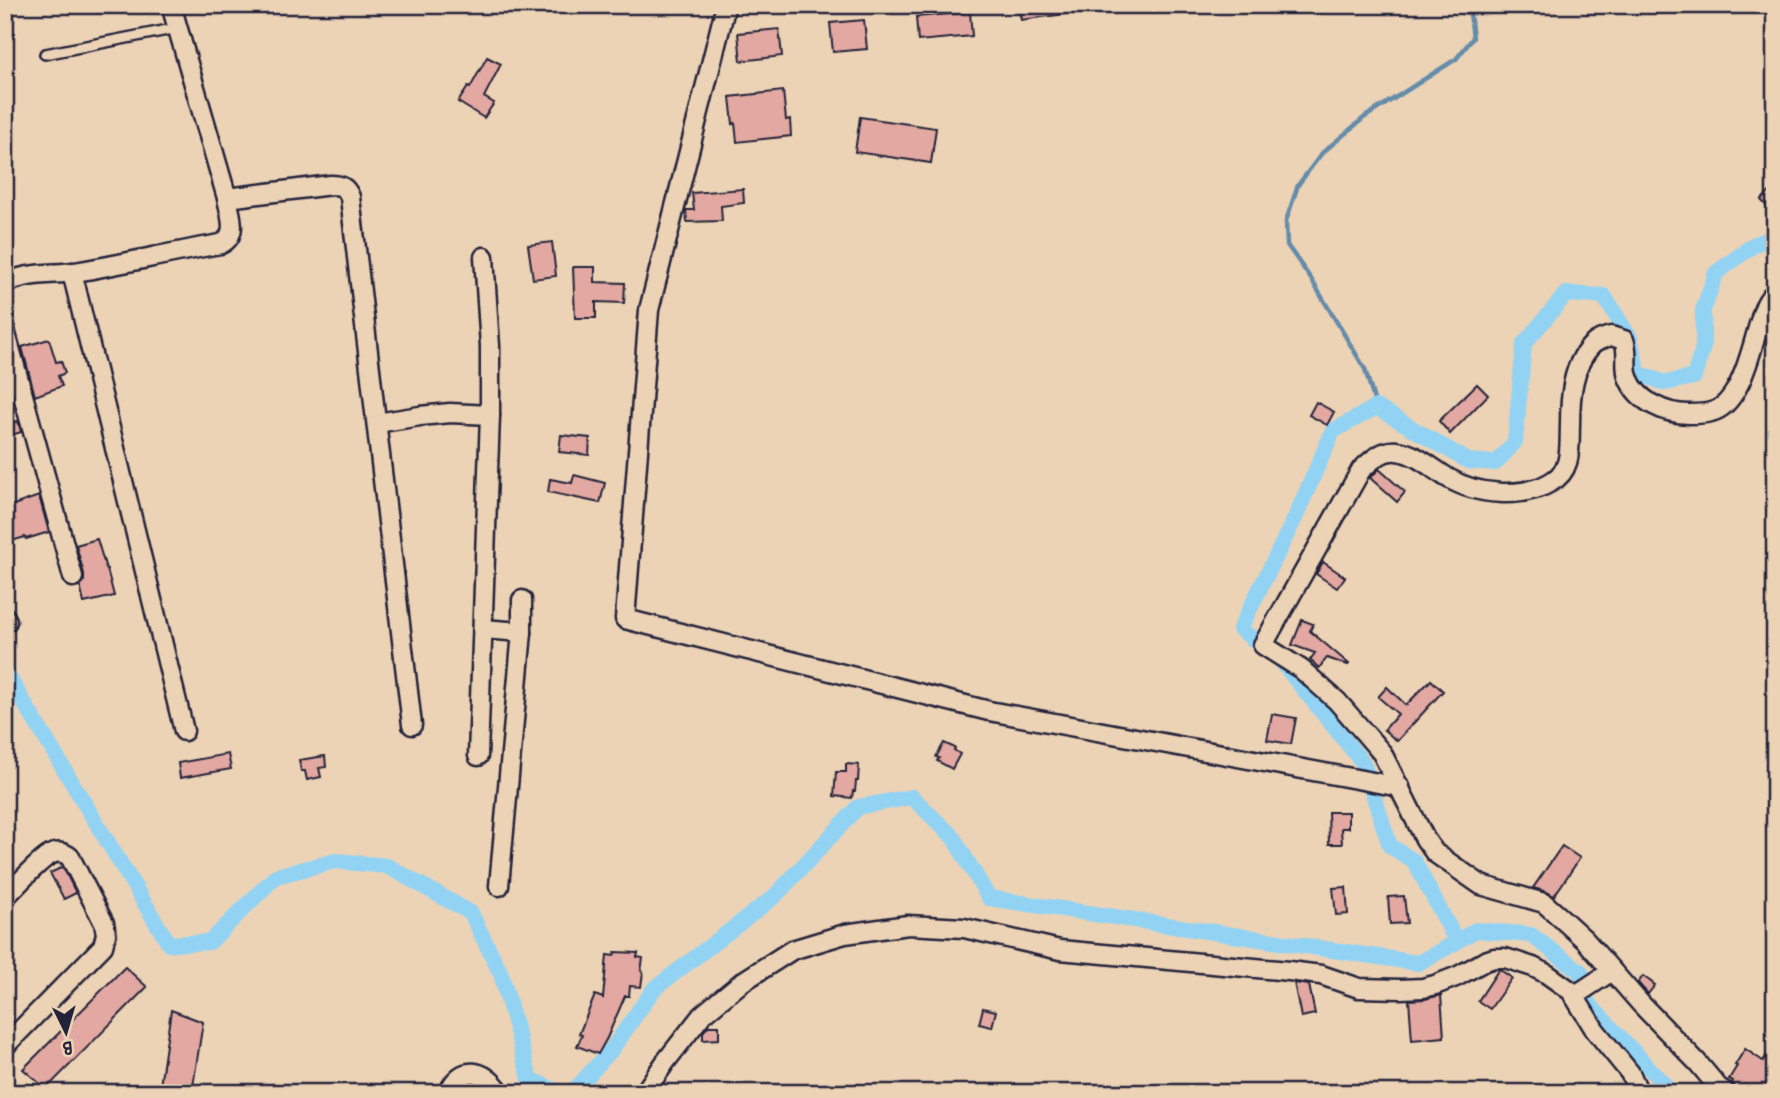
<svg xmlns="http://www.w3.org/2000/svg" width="1780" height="1098" viewBox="0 0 1780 1098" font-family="'Patrick Hand',sans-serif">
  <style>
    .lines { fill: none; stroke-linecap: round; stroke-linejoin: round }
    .stream { stroke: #658caa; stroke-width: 4.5 }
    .canal { stroke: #92d3f4; stroke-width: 16 }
    .building { fill: #e2a8a1; stroke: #22223b; stroke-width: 2 }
    .lane-casing { stroke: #22223b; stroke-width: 14 }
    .street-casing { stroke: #22223b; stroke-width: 23 }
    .lane { stroke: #edd3b5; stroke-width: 9 }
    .street { stroke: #edd3b5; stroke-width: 18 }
  </style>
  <rect width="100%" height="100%" fill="#edd3b5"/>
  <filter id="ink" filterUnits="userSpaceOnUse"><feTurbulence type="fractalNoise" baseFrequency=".0143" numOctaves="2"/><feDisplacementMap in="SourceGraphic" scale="14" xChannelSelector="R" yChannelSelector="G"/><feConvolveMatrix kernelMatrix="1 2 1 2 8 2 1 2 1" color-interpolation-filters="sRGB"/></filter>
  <g filter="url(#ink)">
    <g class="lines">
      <!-- stream -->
      <polyline class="stream" points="1376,407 1365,369 1311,279 1287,245 1286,221 1298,185 1322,153 1365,117 1456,59 1473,38 1469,5"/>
      <!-- canal -->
      <g class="canal">
        <polyline points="5,671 169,944 210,942 276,876 336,861 387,866 471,913 501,974 530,1079 560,1093"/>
        <polyline points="1457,942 1414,861 1390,846 1363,763 1280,660 1240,629 1295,518 1333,431 1376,407 1468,461 1496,463 1515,442 1524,344 1566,294 1604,296 1630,338 1638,373 1665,383 1694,377 1703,347 1703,310 1716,273 1755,244 1775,237"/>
        <polyline points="572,1093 612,1049 654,989 775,896 858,807 912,797 953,837 989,898 1418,963 1446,948 1476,930 1531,935 1581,972 1586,1001 1665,1085 1667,1093"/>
      </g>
    </g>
    <!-- building -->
    <g class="building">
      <polygon points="1018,5 1073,5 1074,13 1021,20"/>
      <polygon points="970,12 972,36 918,41 916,17"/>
      <polygon points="864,20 867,49 833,52 830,23"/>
      <polygon points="779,29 782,56 741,61 738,33"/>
      <polygon points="487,57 501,64 484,97 494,103 484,118 458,102 468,87 470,88"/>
      <polygon points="783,91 786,120 790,119 791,136 737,142 735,123 733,124 730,97"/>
      <polygon points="860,117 936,128 931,163 855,152"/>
      <polygon points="1775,187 1775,215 1761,200"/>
      <polygon points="743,189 744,203 721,206 722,221 687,222 686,210 694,210 692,193"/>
      <polygon points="552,242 556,276 533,279 528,245"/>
      <polygon points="573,267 595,267 595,282 625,283 624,303 596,302 596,318 575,318"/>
      <polygon points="49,339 56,362 61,361 65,373 58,376 62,386 35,396 22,347"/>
      <polygon points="1477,384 1488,395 1450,434 1439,421"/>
      <polygon points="1316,402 1334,412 1327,425 1309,415"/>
      <polygon points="18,421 21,432 5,437 5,424"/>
      <polygon points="561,435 590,438 589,455 559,452"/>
      <polygon points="1379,469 1405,492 1397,502 1370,478"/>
      <polygon points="574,475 605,483 600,503 548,492 550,479 572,483"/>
      <polygon points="39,496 49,532 26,539 25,537 5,543 5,508"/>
      <polygon points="97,539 106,569 107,569 114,596 84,603 80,586 84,581 84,574 76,545"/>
      <polygon points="1323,562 1345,577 1337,588 1316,574"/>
      <polygon points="1302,620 1313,624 1310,631 1349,664 1348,665 1327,658 1319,668 1310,660 1315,653 1292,645"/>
      <polygon points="1431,680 1443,691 1397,741 1384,730 1398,714 1378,697 1387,687 1406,705"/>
      <polygon points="1272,714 1296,718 1291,744 1267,740"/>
      <polygon points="944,743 955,748 954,750 960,754 952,769 937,761 939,758 936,757"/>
      <polygon points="228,754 231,769 180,778 178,763"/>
      <polygon points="325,756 326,767 319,768 321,777 307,780 305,771 301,771 299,760"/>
      <polygon points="846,764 859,765 858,781 856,781 855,791 853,791 852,798 834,796 836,772 846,772"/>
      <polygon points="1328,812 1348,812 1348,828 1341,828 1342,844 1329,844"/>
      <polygon points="1562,846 1580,858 1554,896 1547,892 1533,888"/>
      <polygon points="63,867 76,893 64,899 50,873"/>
      <polygon points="1346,887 1348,914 1336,915 1333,888"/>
      <polygon points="1404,896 1407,923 1390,924 1388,897"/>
      <polygon points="615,952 638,953 637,957 643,958 641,971 643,972 641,987 630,986 629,996 625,996 607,1038 598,1054 577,1046 582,1035 579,1034 595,995 603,998 607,955 614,956"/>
      <polygon points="125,967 147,987 46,1089 23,1069"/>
      <polygon points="1499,969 1512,978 1490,1009 1478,1001"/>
      <polygon points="1643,976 1655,985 1648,994 1638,983"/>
      <polygon points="1294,983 1309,985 1315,1014 1301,1017"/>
      <polygon points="1441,995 1444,1037 1412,1040 1409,1000 1425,999"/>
      <polygon points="983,1008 996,1011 992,1027 979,1024"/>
      <polygon points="171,1010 203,1022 192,1093 159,1093"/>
      <polygon points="708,1026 719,1026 719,1039 703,1040 703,1032"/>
      <polygon points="1775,1044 1775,1071 1761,1093 1737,1093 1736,1088 1732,1083 1733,1081 1729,1079 1737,1066 1735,1065 1745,1049 1763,1061"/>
    </g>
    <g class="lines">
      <!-- lane casing -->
      <g class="lane-casing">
        <polyline id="lane" points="45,54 178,28"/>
      </g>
      <!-- street casing -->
      <g class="street-casing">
        <g id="street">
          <path d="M171,5L227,198L331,185C341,185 346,187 350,197C371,373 390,549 412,725"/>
          <polyline points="726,5 649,310 625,619 989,711 1400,787"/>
          <polyline points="72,272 184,731"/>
          <path d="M5,284C27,272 51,275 75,272C124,264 172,252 221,244C239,235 230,215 227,198"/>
          <polyline points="5,330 73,577"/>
          <polyline points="377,423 420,416 450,413 490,415"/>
          <polyline points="5,617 7,621"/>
          <polyline points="483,629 522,632 522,600"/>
          <polyline points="478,756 490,415 490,346 484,257"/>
          <polyline points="499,886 522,632"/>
          <path d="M5,897C16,887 38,861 50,855C57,851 64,852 70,857L104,923L106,934L103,946L5,1046"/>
          <polyline points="1574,996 1612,971"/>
          <polyline points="5,1093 6,1093"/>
          <path d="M448,1093C462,1063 484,1069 501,1093"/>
          <polyline points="644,1093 666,1061 702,1015 742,982 792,950 845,934 908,925 964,928 1060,950 1289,971 1321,975 1359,988 1401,989 1423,988 1435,985 1458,976 1485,961 1494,958 1505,958 1533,967 1547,974 1571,991 1595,1030 1630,1073 1639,1093"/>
          <path d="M1726,1093L1718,1087L1698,1063L1641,1004L1585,940L1561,918L1544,903L1481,885L1435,853L1425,839L1382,753L1337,701L1301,669L1263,645L1361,470C1371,461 1382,449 1397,451C1416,453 1433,469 1448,478C1476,495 1523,499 1551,482C1573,470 1569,447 1570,425C1570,398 1572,365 1592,345C1597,340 1604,338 1611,336L1624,340C1629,353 1624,365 1628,377C1637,402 1666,414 1689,414C1696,414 1704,414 1711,412C1741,405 1752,346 1760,321C1763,311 1766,299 1775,293"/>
        </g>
      </g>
      <!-- lane -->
      <use href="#lane" class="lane"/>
      <!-- street -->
      <use href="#street" class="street"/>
    </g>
  </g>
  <!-- margin -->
  <rect width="1780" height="1098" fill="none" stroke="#edd3b5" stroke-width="28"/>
  <rect x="14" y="14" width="1752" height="1070" fill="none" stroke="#22223b" stroke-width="2.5" filter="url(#ink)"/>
  <!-- north arrow -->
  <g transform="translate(66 1032) rotate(175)" stroke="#edd3b5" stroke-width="5" paint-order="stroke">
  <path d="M0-5L12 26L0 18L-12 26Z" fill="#22223b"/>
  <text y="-10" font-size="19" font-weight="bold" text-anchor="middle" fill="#22223b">B</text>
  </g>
</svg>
